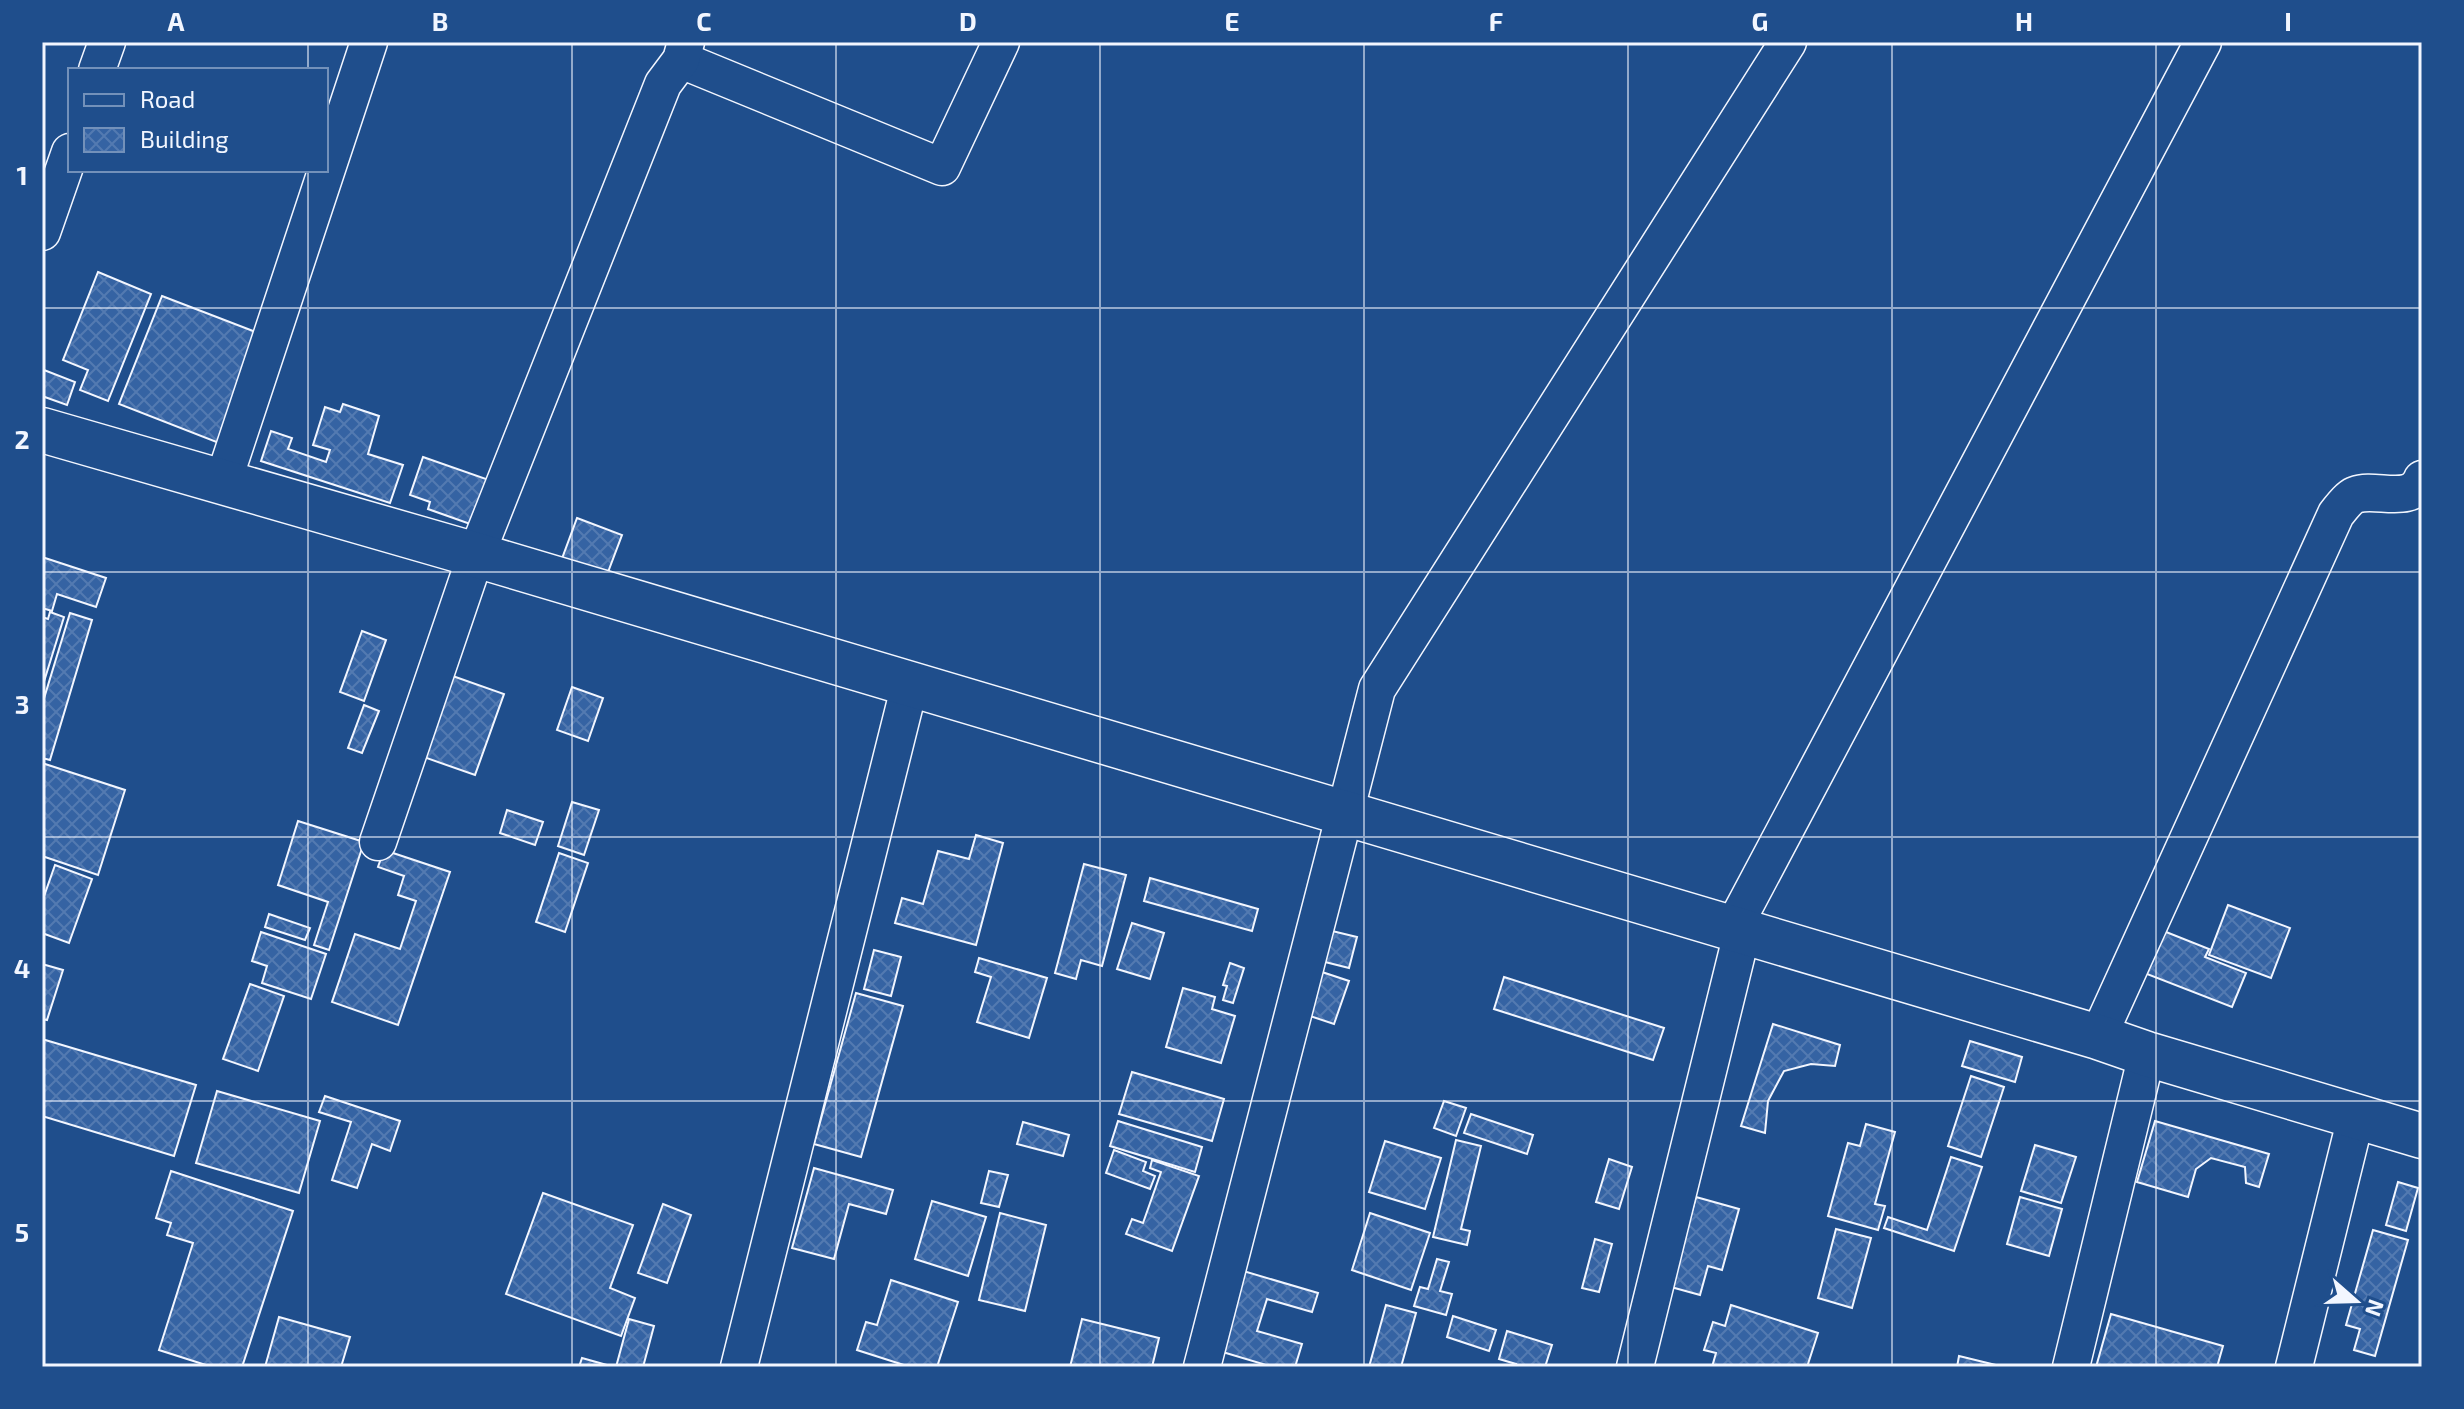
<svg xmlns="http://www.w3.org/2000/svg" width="2464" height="1409" viewBox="0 0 2464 1409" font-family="'Exo 2',sans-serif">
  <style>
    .building { fill: url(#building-cross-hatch); stroke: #f2f6ff; stroke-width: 2 }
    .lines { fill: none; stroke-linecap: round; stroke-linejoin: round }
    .minor-casing { stroke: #f2f6ff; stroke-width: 39 }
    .primary-casing { stroke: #f2f6ff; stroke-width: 47 }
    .minor { stroke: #1f4e8c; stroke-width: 36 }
    .primary { stroke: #1f4e8c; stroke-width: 44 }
    .grid { fill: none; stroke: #f2f6ff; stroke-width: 2; stroke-opacity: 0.55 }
    .neatline { fill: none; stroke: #f2f6ff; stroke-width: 3 }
    .grid-label { font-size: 26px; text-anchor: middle; font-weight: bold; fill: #f2f6ff }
  </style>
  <defs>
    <pattern id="building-cross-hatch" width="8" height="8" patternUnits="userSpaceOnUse" patternTransform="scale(2)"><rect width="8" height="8" fill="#3563a3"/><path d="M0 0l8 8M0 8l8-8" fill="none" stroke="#537ab1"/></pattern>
  </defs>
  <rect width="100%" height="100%" fill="#1f4e8c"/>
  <!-- building -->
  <g class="building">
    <polygon points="98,272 151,294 108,401 80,390 88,370 63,360"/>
    <polygon points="162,296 261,334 219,443 119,404"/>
    <polygon points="44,370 75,382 67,405 42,396"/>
    <polygon points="343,404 379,416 368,454 403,465 390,503 261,461 271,431 292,438 288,449 326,462 330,450 313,445 325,407 340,412"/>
    <polygon points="423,457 489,480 473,525 428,509 430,502 410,495"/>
    <polygon points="577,518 622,535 605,580 560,564"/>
    <polygon points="42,557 106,578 96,607 57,594 52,611 42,608"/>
    <polygon points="50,612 64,617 42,688 42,617 48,619"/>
    <polygon points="70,613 92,620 50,760 42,758 42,705"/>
    <polygon points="362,631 386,640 364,701 340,692"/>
    <polygon points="447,674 504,694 475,775 418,755"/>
    <polygon points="572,687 603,698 588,741 557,730"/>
    <polygon points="364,705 379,711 362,753 348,748"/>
    <polygon points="42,763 125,790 98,875 42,856"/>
    <polygon points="572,802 599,810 584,855 558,846"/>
    <polygon points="507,810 543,822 535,845 500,833"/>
    <polygon points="298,821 364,842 329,950 314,945 328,902 278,885"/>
    <polygon points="976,835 1003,843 976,945 895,923 902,898 923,904 938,851 969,859"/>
    <polygon points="384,850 450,872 398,1025 332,1002 355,934 400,949 416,901 398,895 404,876 378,867"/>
    <polygon points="559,853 588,863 565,932 536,922"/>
    <polygon points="1084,864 1126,875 1102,966 1081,960 1076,979 1055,973"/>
    <polygon points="55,865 92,879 69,943 42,933 42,902"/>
    <polygon points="1150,878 1258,909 1252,931 1144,901"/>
    <polygon points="2228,905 2290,928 2271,978 2209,955"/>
    <polygon points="269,914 310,928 305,940 265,927"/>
    <polygon points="1132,923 1164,933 1150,979 1117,969"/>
    <polygon points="2151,926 2209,949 2205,957 2246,973 2232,1007 2134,969"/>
    <polygon points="1328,930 1357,937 1349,968 1321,961"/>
    <polygon points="261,932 326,954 311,999 262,983 267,966 252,961"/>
    <polygon points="874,950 901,957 891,996 864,989"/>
    <polygon points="979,958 1047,978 1029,1038 977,1022 991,977 975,972"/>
    <polygon points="1230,963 1244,968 1233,1003 1223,1000 1227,986 1223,985"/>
    <polygon points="42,964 63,970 47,1020 42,1019"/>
    <polygon points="1322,972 1349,981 1334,1024 1307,1015"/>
    <polygon points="1504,977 1664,1028 1653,1060 1494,1009"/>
    <polygon points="250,984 284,996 258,1071 223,1059"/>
    <polygon points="1183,988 1215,997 1212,1009 1235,1016 1221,1063 1166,1047"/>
    <polygon points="856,993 903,1006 861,1157 814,1144"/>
    <polygon points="1773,1024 1840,1045 1835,1066 1811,1064 1784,1071 1768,1101 1765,1133 1741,1126"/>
    <polygon points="42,1039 196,1085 174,1156 42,1116"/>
    <polygon points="1970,1041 2022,1057 2015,1082 1962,1066"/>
    <polygon points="1132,1072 1224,1099 1212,1141 1119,1114"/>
    <polygon points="1971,1076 2004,1087 1981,1157 1948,1146"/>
    <polygon points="217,1091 320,1121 299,1193 196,1163"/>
    <polygon points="325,1096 400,1121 390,1151 372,1144 357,1188 332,1180 351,1122 319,1112"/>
    <polygon points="1444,1101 1466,1108 1456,1136 1434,1128"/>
    <polygon points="1471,1114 1533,1135 1527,1154 1464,1133"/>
    <polygon points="1118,1121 1202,1147 1195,1172 1110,1146"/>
    <polygon points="2155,1121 2269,1154 2259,1187 2246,1183 2245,1167 2211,1158 2196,1169 2188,1197 2137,1182"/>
    <polygon points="1023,1122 1069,1135 1063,1156 1017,1144"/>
    <polygon points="1866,1124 1895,1132 1875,1204 1885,1206 1878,1230 1828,1216 1848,1143 1860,1146"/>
    <polygon points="1456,1140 1481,1146 1461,1229 1470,1231 1467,1245 1433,1237"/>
    <polygon points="1385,1141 1441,1158 1425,1209 1369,1192"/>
    <polygon points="2035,1145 2076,1157 2061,1203 2021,1191"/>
    <polygon points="1114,1150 1146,1162 1143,1171 1155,1176 1150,1189 1106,1173"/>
    <polygon points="1951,1157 1982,1167 1954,1251 1884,1228 1888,1217 1927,1230"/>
    <polygon points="1609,1159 1632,1167 1619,1209 1596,1202"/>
    <polygon points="1152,1160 1199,1176 1172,1251 1126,1234 1132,1219 1143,1223 1161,1172 1150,1168"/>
    <polygon points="814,1168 893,1190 886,1214 849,1204 834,1259 792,1248"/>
    <polygon points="171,1171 293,1211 242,1367 212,1367 159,1350 193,1243 167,1235 171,1223 156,1218"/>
    <polygon points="989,1171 1008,1175 999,1207 981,1203"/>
    <polygon points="2398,1182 2418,1188 2406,1231 2386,1225"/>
    <polygon points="543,1193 633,1225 610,1288 635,1298 621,1336 506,1294"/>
    <polygon points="1696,1197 1739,1209 1722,1270 1708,1266 1700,1295 1671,1287"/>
    <polygon points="2020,1197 2062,1209 2049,1256 2007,1244"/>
    <polygon points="932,1201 986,1217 968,1276 915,1259"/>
    <polygon points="663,1204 691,1215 667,1283 638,1273"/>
    <polygon points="1000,1213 1046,1225 1025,1311 979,1300"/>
    <polygon points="1370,1213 1430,1233 1411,1290 1352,1270"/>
    <polygon points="1836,1229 1871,1238 1852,1308 1818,1298"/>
    <polygon points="2373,1230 2408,1240 2375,1356 2354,1350 2360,1329 2346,1325"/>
    <polygon points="1595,1239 1612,1244 1599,1292 1582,1288"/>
    <polygon points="1437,1259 1449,1262 1440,1291 1452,1294 1446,1315 1414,1306 1420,1287 1428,1289"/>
    <polygon points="1240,1270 1318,1293 1312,1312 1267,1299 1257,1331 1302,1344 1295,1367 1273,1367 1216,1350"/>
    <polygon points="891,1280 958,1302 937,1367 910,1367 857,1350 866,1322 877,1325"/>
    <polygon points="1386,1305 1416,1313 1401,1367 1369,1367"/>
    <polygon points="1731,1305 1818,1333 1807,1367 1712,1367 1716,1353 1704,1350 1713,1322 1725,1326"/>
    <polygon points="2111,1314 2223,1346 2217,1367 2096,1367"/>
    <polygon points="1453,1316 1496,1330 1489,1351 1447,1337"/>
    <polygon points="279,1317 350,1337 341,1367 265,1367"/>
    <polygon points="629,1319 654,1326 643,1367 616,1367"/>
    <polygon points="1082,1319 1159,1338 1152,1367 1070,1367"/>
    <polygon points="1507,1331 1552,1345 1545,1367 1515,1367 1516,1364 1499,1359"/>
    <polygon points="1959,1356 2004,1367 1957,1367"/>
    <polygon points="582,1358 614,1367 579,1367"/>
  </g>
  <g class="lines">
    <!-- minor casing -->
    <g class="minor-casing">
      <g id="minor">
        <polyline points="681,60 942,167 1001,42"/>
        <polyline points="97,70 107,42"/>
        <polyline points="42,232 70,152"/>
        <polyline points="223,482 369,42"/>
        <polyline points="378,842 476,555 663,84 681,60 686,42"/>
        <polyline points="1732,930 2203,42"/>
        <path d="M2098,1037L2336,514C2341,508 2348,498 2355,495C2376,487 2412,506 2422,479"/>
        <polyline points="739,1367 910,684"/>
        <polyline points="1202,1367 1377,689 1788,42"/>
        <polyline points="1635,1367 1742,933"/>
        <polyline points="2071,1367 2147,1054"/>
        <polyline points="2294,1367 2356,1117"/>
      </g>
    </g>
    <!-- primary casing -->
    <g class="primary-casing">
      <polyline id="primary" points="42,430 476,555 2098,1037 2147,1054 2422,1136"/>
    </g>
    <!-- minor -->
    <use href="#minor" class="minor"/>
    <!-- primary -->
    <use href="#primary" class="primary"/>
  </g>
  <!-- grid -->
  <path class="grid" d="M308,42V70M572,42V1367M836,42V1367M1100,42V1367M1364,42V1367M1628,42V1367M1892,42V1367M2156,42V1367M308,170V1367M42,308H2422M42,572H2422M42,837H2422M42,1101H2422"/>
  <!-- border -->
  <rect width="2464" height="1409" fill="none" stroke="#1f4e8c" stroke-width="88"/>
  <!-- legend -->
  <rect x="68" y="68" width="260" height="104" fill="#1f4e8c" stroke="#7391ba" stroke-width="2"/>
  <rect x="84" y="94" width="40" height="12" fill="#1f4e8c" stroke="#7391ba" stroke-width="2"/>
  <text x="140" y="108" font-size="24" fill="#f2f6ff">Road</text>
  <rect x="84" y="128" width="40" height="24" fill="url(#building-cross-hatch)" stroke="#7391ba" stroke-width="2"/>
  <text x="140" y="148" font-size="24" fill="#f2f6ff">Building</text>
  <!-- north arrow -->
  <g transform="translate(2356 1301) rotate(110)" stroke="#1f4e8c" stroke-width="6" paint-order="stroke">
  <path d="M0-6L14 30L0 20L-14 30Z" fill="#f2f6ff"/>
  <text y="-12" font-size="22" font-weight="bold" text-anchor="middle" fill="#f2f6ff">N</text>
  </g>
  <rect x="44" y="44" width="2376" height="1321" class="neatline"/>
  <g class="grid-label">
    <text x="176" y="31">A</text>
    <text x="440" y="31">B</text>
    <text x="704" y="31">C</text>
    <text x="968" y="31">D</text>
    <text x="1232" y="31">E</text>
    <text x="1496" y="31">F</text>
    <text x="1760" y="31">G</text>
    <text x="2024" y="31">H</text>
    <text x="2288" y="31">I</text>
    <text x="22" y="185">1</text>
    <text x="22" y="449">2</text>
    <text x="22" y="714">3</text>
    <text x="22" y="978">4</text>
    <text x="22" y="1242">5</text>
  </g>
</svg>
